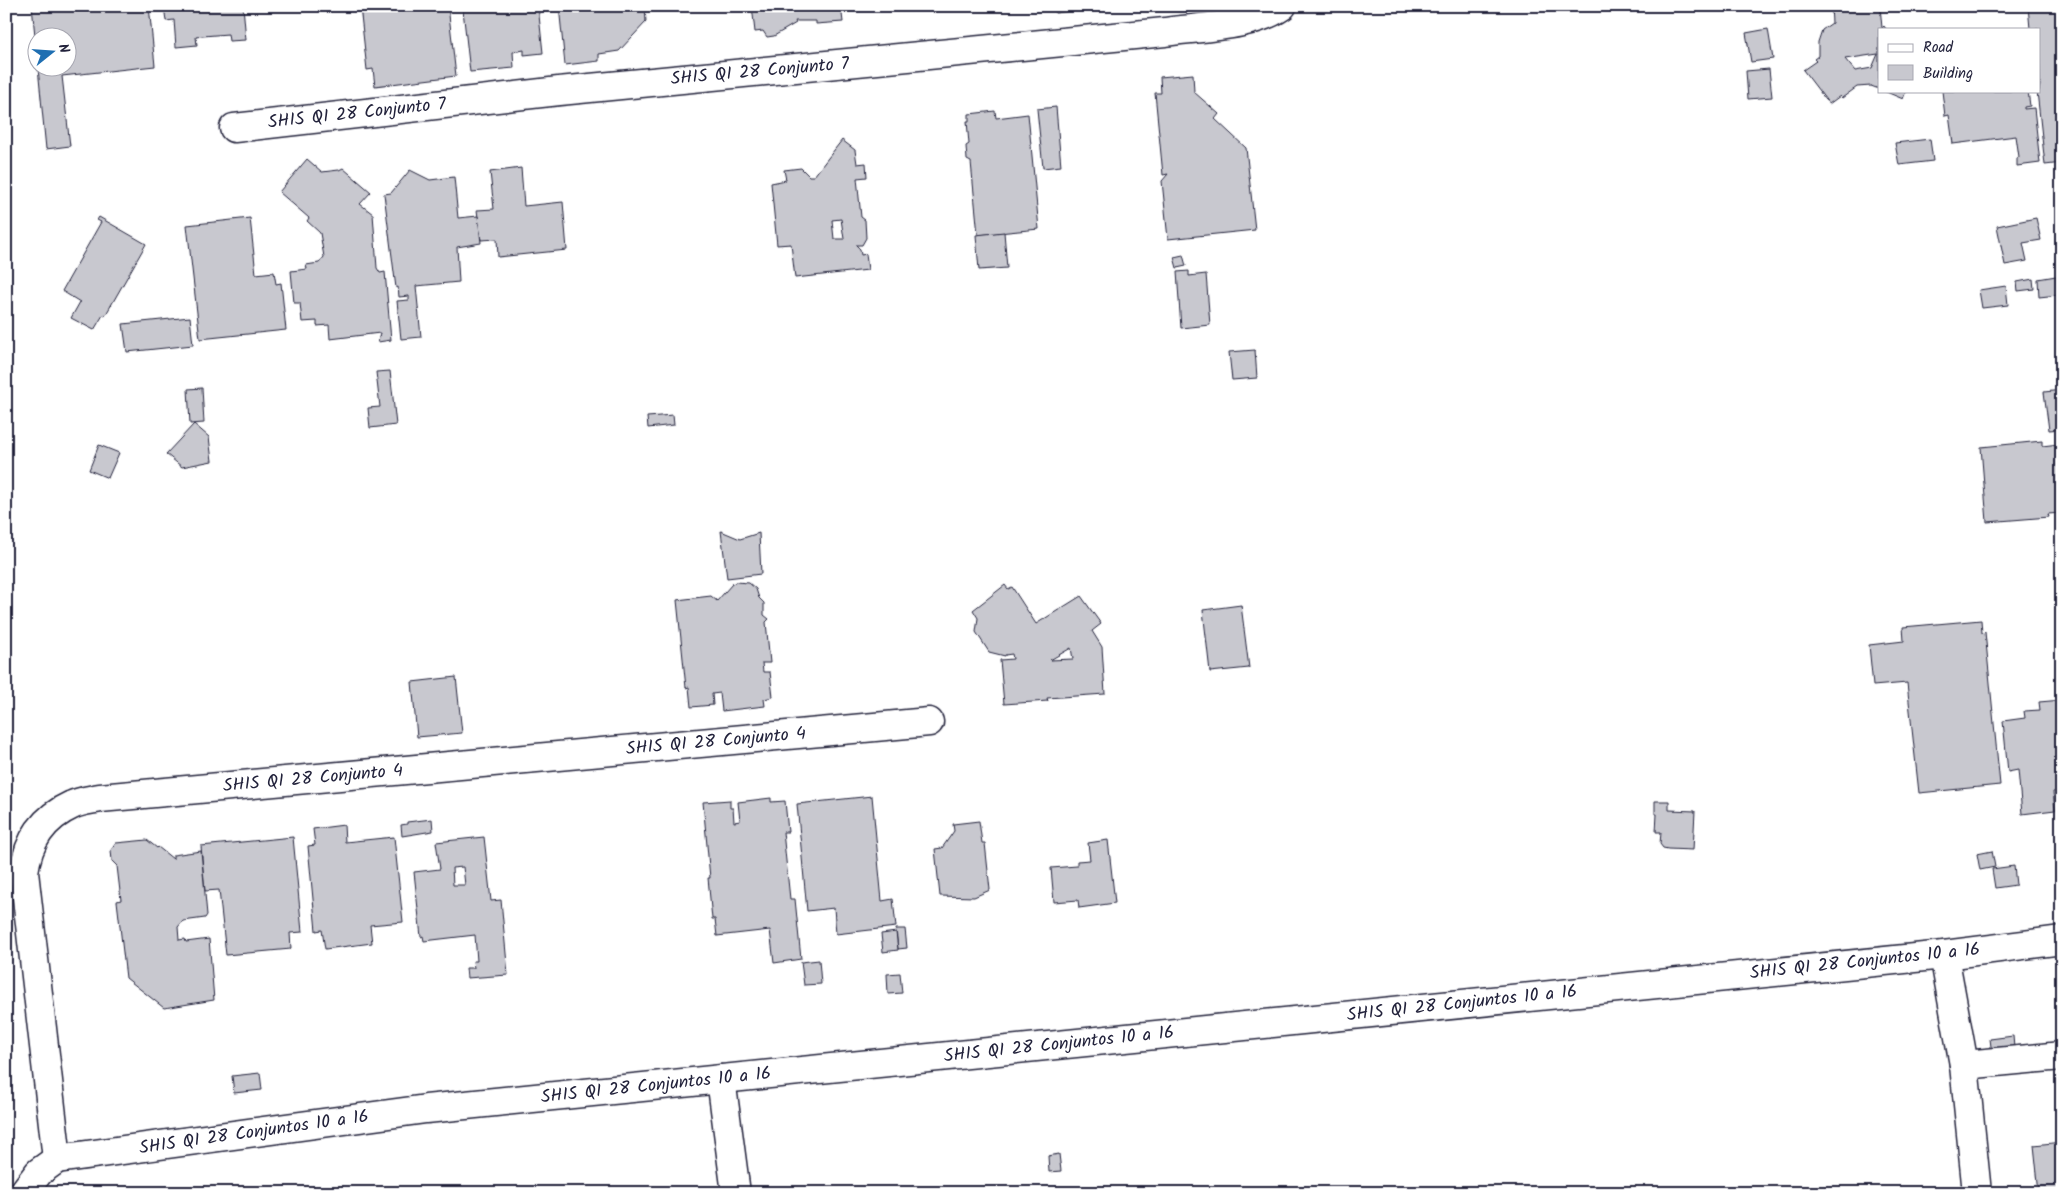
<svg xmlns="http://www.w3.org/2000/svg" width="2068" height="1199" viewBox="0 0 2068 1199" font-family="Kalam,sans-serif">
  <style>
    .building { fill: #c8c8cf; stroke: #22223b; fill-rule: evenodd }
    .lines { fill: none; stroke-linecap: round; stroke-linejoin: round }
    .street-casing { stroke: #22223b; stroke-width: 31 }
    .street { stroke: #fff; stroke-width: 28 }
    .labels { text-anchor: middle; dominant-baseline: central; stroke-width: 4; stroke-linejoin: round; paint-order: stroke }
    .street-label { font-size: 18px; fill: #22223b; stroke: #fff }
  </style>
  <rect width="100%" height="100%" fill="#fff"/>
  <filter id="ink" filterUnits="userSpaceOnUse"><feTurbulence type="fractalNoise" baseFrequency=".02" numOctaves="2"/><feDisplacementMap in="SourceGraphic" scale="10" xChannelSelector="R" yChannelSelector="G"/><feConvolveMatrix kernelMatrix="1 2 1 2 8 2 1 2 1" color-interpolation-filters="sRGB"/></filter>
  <g filter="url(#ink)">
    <!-- building -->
    <g class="building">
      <polygon points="32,6 149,6 155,66 62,76 70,146 46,149 38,68 68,68 68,38 38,38 38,66"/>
      <polygon points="164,6 243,6 246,40 229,41 228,34 203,36 196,37 197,45 176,47 174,20 166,21"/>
      <polygon points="360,6 448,6 456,76 375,86 373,69 367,70"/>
      <polygon points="493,6 538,6 543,53 524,55 524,50 513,52 514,68 470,72 463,10"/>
      <polygon points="559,6 645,6 646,22 619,51 599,54 599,61 565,65"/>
      <polygon points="752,6 841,6 843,22 816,24 816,21 795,21 796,23 774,36 767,37 763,31 755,32"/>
      <polygon points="1054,6 1105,6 1105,7 1055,13"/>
      <path d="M1831,6H1880L1882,28L1884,26L1886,29H1879V89L1871,86L1857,87L1842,98L1840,96L1829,104L1803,70L1816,61L1814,59L1818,56V42L1822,30L1832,23ZM1878,54L1872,68L1855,71L1845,59Z"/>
      <polygon points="2028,6 2062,6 2062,163 2045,165 2037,91 2039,91 2040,85 2039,29 2030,29"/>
      <polygon points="1768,29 1773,59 1751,62 1746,33"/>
      <polygon points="1769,69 1772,97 1748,99 1746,71"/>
      <polygon points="1193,74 1194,92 1219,114 1215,119 1246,148 1255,230 1168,239 1162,181 1168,174 1163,175 1155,93 1161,93 1160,77"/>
      <polygon points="1884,91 1906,91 1903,99"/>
      <polygon points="1942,91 2028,91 2030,106 2024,107 2024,109 2034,108 2040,163 2017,166 2017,158 2019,157 2016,136 1953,144 1949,115 1945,116"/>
      <polygon points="1056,107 1061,166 1043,168 1037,109"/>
      <polygon points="995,111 996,118 1028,114 1039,229 978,235 971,162 967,160 966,146 969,144 967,121 969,121 969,114"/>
      <polygon points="1930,139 1933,161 1899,165 1895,143"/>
      <path d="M842,140L855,150L857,164L866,163L867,177L857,178L861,217L865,220L866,238L862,245H856L860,249L861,255L866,254L868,270L795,278L791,244L777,245L771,183L786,180L784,170L801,168L809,176H814ZM841,219L844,239H834L832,220Z"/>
      <polygon points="307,159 322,172 339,170 343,168 371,192 360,204 373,214 377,268 380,273 385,272 391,340 378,342 380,333 330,339 329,325 317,326 317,321 302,322 300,303 294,303 291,271 307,269 306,265 319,263 324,257 320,233 307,221 309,218 279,192"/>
      <polygon points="521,168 524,206 563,202 567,250 498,257 497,239 481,240 477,210 494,209 490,172"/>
      <polygon points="410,170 430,180 454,177 458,218 478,216 481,243 457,247 459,282 416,286 421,337 401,339 397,301 409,300 409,296 399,297 398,287 396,288 384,194 391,193"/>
      <polygon points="99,217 146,244 105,316 103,315 94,330 71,318 80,302 62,291 101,222 97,220"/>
      <polygon points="250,218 256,274 274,272 276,284 281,283 286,330 200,339 187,225"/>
      <polygon points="2036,218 2041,240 2023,243 2027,261 2005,265 1997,226"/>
      <polygon points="1004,232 1007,268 979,270 976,235"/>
      <polygon points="1183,255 1186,266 1177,268 1174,257"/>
      <polygon points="1189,271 1189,276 1206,274 1210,325 1181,328 1177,272"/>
      <polygon points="2056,276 2058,295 2039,297 2038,279"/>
      <polygon points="2033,279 2034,289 2018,291 2017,282"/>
      <polygon points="2006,286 2008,305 1982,308 1979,290"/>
      <polygon points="190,317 193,345 127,352 123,324"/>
      <polygon points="1255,350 1257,378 1232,380 1229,352"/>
      <polygon points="390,371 396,425 370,428 368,408 380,407 376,372"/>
      <polygon points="202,388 204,423 190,424 188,389"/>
      <polygon points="2062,390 2062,429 2049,430 2044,392"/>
      <polygon points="673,415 674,425 648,428 647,417"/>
      <polygon points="194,424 209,437 212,461 182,467 166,454"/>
      <polygon points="2042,441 2042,446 2059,444 2062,475 2062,513 2048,514 2049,517 1987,522 1981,447"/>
      <polygon points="99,445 119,453 108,478 89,470"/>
      <polygon points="721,531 740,539 759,533 761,574 727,578"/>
      <polygon points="736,582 749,583 756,589 759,598 764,603 764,615 769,619 766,622 770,663 762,663 763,672 770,672 773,697 764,699 765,706 722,711 720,693 712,694 713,705 691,707 689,687 686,688 677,600 711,596 717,601 732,584"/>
      <path d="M1005,585L1008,589L1012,587L1036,624L1081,596L1101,624L1092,631L1102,647L1105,694L1047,698L1048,701L1004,704L1000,660L1013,659L1012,654L1005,655V656L989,652L976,632L978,618L973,610ZM1071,648L1073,659L1050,660Z"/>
      <polygon points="1241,605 1249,668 1210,672 1203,610"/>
      <polygon points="1981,620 1982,633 1985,632 2000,785 1919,793 1907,683 1873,686 1869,645 1904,641 1903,627"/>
      <polygon points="456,677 462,733 417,737 412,682"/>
      <polygon points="2062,700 2062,791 2053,792 2055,810 2022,814 2018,770 2008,772 2003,721 2025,718 2024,711 2040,710 2039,702"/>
      <polygon points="872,796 882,901 893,899 896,927 836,934 834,908 807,911 797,804"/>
      <polygon points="771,798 771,802 785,801 788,832 783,832 790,899 795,899 801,959 774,963 770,930 717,936 715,919 712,919 708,878 710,878 703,802 730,800 730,808 733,808 734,822 740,821 738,802"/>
      <polygon points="1655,801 1669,801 1669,810 1695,811 1693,850 1668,849 1663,848 1660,844 1661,832 1656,832 1657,814 1655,814"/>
      <polygon points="432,819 433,831 402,836 401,825 407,824 407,822"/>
      <polygon points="979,821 982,843 985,843 990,890 974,897 940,896 935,849 942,848 954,831 953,824"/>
      <polygon points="344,825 345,842 394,837 403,922 370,925 372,943 325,949 322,930 316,931 308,846 315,845 313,829"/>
      <polygon points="293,837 302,932 290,933 291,949 226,955 219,890 205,891 201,846"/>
      <path d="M484,837L491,901L501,900L508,975L467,978L466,968H474L473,961H477L475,935L424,941L423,936L421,937L414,872L440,869L436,842ZM463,867L465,885H453L452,868Z"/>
      <polygon points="147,840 157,848 158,847 173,859 173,855 201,851 207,915 205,918 183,921 178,927 179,940 185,939 186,942 209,939 214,1000 164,1008 126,978 117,901 121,900 117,866 112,861 111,850 116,843"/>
      <polygon points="1108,840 1115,903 1079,908 1078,900 1054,902 1051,868 1077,866 1077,861 1090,860 1088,843"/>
      <polygon points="1992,851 1995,867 1980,870 1977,854"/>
      <polygon points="2014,866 2016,885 1995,888 1992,869"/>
      <polygon points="896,929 905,929 907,948 898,949"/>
      <polygon points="896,932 898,950 883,952 881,934"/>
      <polygon points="819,960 821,984 804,985 801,962"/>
      <polygon points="900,973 902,993 888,994 887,974"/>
      <polygon points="2013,1036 2015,1059 1993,1062 1990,1039"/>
      <polygon points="260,1073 262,1090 234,1093 232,1076"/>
      <polygon points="2062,1142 2062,1193 2039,1193 2034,1145"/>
      <polygon points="1059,1154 1061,1171 1049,1172 1048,1156"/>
    </g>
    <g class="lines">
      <!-- street casing -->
      <g class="street-casing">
        <g id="street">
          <path d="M234,128L559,91L1165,32C1201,27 1252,27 1282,6"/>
          <polyline points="1944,955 1964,1065 1977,1193"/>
          <polyline points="1964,1065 2062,1056"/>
          <polyline points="721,1079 736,1193"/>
          <path d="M57,1159L24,872C28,841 43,818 72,805C80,801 91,800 100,798L929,722"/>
          <polyline points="23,1193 39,1172 57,1159 426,1109 1944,955 2062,940"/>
        </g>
      </g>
      <!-- street -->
      <use href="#street" class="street"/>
    </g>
  </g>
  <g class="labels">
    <!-- street labels -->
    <g class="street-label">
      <text transform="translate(760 72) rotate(-5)">SHIS QI 28 Conjunto 7</text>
      <text transform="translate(357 114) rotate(-6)">SHIS QI 28 Conjunto 7</text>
      <text transform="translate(716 742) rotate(-5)">SHIS QI 28 Conjunto 4</text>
      <text transform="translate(313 779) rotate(-5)">SHIS QI 28 Conjunto 4</text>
      <text transform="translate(1865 962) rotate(-6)">SHIS QI 28 Conjuntos 10 a 16</text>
      <text transform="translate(1462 1004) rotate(-6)">SHIS QI 28 Conjuntos 10 a 16</text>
      <text transform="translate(1059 1045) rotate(-6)">SHIS QI 28 Conjuntos 10 a 16</text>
      <text transform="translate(656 1086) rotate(-6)">SHIS QI 28 Conjuntos 10 a 16</text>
      <text transform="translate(254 1133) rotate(-8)">SHIS QI 28 Conjuntos 10 a 16</text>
    </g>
  </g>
  <!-- margin -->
  <rect width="2068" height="1199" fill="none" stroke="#fff" stroke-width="25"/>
  <rect x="12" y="12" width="2043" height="1174" fill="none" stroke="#22223b" stroke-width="2" filter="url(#ink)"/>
  <!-- legend -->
  <rect x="1878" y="28" width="162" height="65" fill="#ffffff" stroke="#a7a7b1"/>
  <rect x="1888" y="44" width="25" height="8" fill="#ffffff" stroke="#a7a7b1"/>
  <text x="1923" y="52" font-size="15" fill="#22223b">Road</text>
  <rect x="1888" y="65" width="25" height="15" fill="#c8c8cf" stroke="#a7a7b1"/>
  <text x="1923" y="78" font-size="15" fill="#22223b">Building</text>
  <!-- north arrow -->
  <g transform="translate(52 52) rotate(73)"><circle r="24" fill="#ffffff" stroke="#a7a7b1"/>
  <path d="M0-4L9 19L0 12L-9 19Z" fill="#1f6fb2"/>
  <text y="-8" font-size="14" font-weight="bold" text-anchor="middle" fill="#22223b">N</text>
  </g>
</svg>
